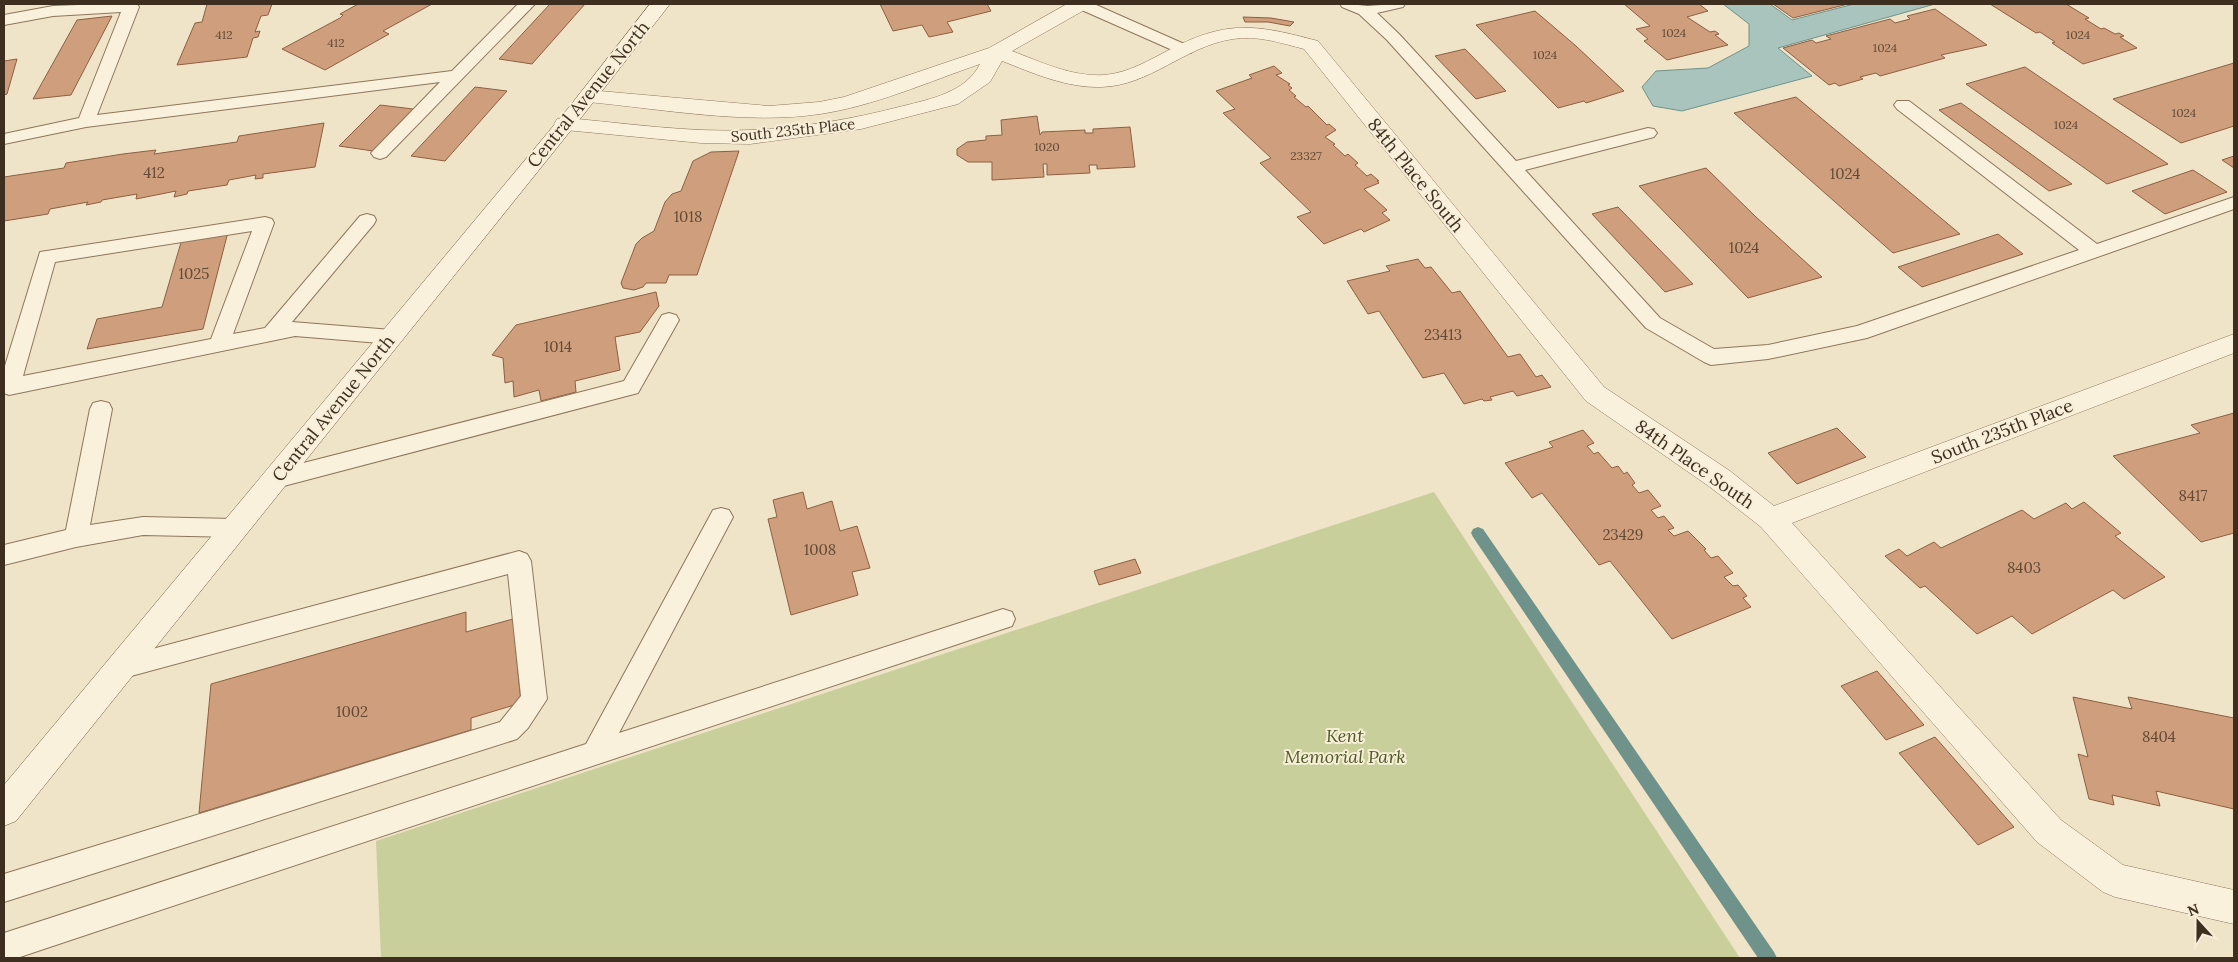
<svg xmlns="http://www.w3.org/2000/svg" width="2238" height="962" viewBox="0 0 2238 962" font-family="Lora,serif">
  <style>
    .green { fill: #c9cf9b }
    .water { fill: #a9c4bc; stroke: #6f938a }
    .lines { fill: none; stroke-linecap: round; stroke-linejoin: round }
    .stream { fill: #6f938a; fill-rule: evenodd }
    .building { fill: #cf9f7d; stroke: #8d5f41 }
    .lane-casing { stroke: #8d765c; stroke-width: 2 }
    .street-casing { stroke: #8d765c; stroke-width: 1 }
    .secondary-casing { stroke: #6f573f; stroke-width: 1 }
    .lane { fill: #faf1dc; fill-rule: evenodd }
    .street { fill: #faf1dc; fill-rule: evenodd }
    .secondary { fill: #faf1dc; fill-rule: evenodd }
    .labels { text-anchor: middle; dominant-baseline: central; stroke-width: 4; stroke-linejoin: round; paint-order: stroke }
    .far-number-label { font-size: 12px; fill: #624a37 }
    .far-street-label { font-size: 15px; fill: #3d2e20; stroke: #f7eed8 }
    .number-label { font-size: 15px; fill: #624a37 }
    .street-label { font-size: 18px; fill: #3d2e20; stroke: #f7eed8 }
    .park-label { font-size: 18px; font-style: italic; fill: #4d5a26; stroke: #f7eed8 }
  </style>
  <rect width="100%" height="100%" fill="#f0e4c8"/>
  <!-- green -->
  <polygon class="green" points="1434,492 1740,958 381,958 376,841"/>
  <!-- water -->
  <polygon class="water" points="1723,4 1770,4 1792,20 1854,4 1935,4 1778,48 1812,76 1682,111 1653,106 1642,87 1656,71 1708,68 1749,46 1749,24"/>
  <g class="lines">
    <!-- stream -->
    <polygon class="stream" points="1478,527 1483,529 1774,952 1777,958 1758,958 1473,537 1471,533 1473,529"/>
  </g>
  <!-- building -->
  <g class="building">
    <polygon points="207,4 272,4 268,15 261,16 255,32 260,31 258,37 253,38 247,57 177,65 195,23 202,22"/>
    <polygon points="358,4 432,4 383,31 389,34 325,70 282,49 340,18 343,15 340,14"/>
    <polygon points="550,4 585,4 532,64 499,59"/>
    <polygon points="880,4 987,4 991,11 947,22 953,32 929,37 922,25 893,31"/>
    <polygon points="1624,4 1699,4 1708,11 1687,17 1710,32 1715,31 1719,34 1715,35 1728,45 1667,60 1644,41 1648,39 1636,29 1650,26"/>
    <polygon points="1773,4 1848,4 1793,18"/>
    <polygon points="1990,4 2066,4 2089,18 2085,19 2101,29 2104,28 2115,34 2119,33 2124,36 2120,37 2137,48 2083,64 2052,43 2055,42 2040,32 2036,33"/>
    <polygon points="1935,9 1987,45 1941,55 1945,58 1880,76 1876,73 1860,77 1863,79 1839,86 1835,83 1829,85 1783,48 1812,40 1816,43 1831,39 1826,36 1890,19 1895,23 1910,19 1907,16"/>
    <polygon points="1535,11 1576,46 1624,91 1586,103 1584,101 1558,108 1476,25"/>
    <polygon points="112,16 71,95 33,99 77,20"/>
    <polygon points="1243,17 1271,18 1294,22 1290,26 1268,22 1245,22"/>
    <polygon points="1465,49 1506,91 1476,99 1435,56"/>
    <polygon points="17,59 7,94 4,95 4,61"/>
    <polygon points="2234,63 2234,126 2181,143 2113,99"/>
    <polygon points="1274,66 1282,73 1276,75 1290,84 1288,85 1292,88 1289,90 1296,96 1294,97 1306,107 1308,106 1327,125 1329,124 1336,130 1325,137 1335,144 1333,145 1345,156 1348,154 1358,163 1355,165 1367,176 1371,174 1379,181 1377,181 1379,183 1364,189 1387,210 1382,213 1390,220 1364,232 1361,229 1324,244 1297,217 1311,212 1260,163 1271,158 1223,113 1235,109 1216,91 1252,78 1249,75"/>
    <polygon points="2025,67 2168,164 2107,184 1966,84"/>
    <polygon points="475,87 507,91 445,161 411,156"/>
    <polygon points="1796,97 1960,234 1893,253 1734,113"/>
    <polygon points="1961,103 2072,184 2049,191 1939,110"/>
    <polygon points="380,105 413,109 373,151 339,146"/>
    <polygon points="1037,116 1040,135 1042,132 1085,130 1085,133 1093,133 1093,129 1130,127 1135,167 1097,169 1097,165 1089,165 1090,173 1047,175 1047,164 1043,164 1044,177 992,180 992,162 968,162 957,155 957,149 967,142 986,140 986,136 1002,135 1001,120"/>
    <polygon points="324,123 315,167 263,174 263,178 255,179 256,175 229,180 227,185 188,191 187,194 174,197 176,191 136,199 137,194 102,200 101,202 86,205 88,202 50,209 48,214 4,221 4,177 64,168 66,163 123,154 156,150 154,154 237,142 239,136"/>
    <polygon points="739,151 697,275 669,275 666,283 646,283 643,287 634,290 623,288 621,283 636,244 642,238 654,231 665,202 672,194 681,191 693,161 711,152"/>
    <polygon points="2234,156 2234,168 2222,160"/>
    <polygon points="1706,168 1756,217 1822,277 1748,298 1639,186"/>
    <polygon points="2193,170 2227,192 2165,214 2132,191"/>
    <polygon points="1618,207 1693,284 1665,292 1592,214"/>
    <polygon points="228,232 203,329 87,349 97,319 162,307 182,239"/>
    <polygon points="1998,234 2023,254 1922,287 1898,267"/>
    <polygon points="1418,259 1425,268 1431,267 1452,293 1460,291 1508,357 1520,354 1536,377 1542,375 1551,387 1517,396 1513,391 1490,397 1492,400 1484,401 1482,399 1464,404 1444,373 1423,378 1379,311 1368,314 1347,281 1390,271 1386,266"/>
    <polygon points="656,292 659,306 640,332 615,337 620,370 575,381 576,392 541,401 539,390 514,397 513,381 505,383 503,358 492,355 516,325"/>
    <polygon points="2234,413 2234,533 2201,542 2113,456 2200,433 2191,425"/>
    <polygon points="1837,428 1866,457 1797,484 1768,453"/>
    <polygon points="1583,430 1594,443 1587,446 1594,454 1598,452 1612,468 1618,466 1624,474 1627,472 1635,483 1632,485 1639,493 1648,490 1661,506 1651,510 1658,518 1664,516 1674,528 1668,530 1674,536 1688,531 1706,549 1704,550 1711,558 1718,556 1733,573 1724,577 1733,586 1738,585 1747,596 1743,598 1751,607 1672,639 1610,561 1599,565 1542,493 1532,498 1505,463 1553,447 1549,442"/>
    <polygon points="803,492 807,509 832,501 840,531 857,526 870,568 852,572 858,595 791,615 768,519 777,517 773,500"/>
    <polygon points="2084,502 2121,533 2115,536 2165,577 2124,599 2113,590 2032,634 2012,616 1977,634 1925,586 1920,588 1885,556 1899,549 1907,556 1934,542 1941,548 2022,510 2034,519 2066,503 2072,509"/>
    <polygon points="1135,559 1141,573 1099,585 1094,571"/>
    <polygon points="466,612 466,632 513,619 521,703 471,718 471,730 199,813 211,684"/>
    <polygon points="1877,671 1924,725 1886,740 1841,686"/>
    <polygon points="2073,697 2132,709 2128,697 2234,718 2234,809 2156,791 2160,806 2112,795 2114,805 2089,799 2078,754 2088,757"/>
    <polygon points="1935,737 2014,827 1978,845 1899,753"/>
  </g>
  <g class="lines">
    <!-- lane casing -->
    <g class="lane-casing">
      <g id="lane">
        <polygon points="102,4 137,4 139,7 97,115 452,71 518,4 535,4 386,157 380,159 374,157 371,153 440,82 86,127 4,144 4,134 79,118 121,12 53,16 4,25 4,15 53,6"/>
        <polygon points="1073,4 1094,4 1191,47 1193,50 1191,53 1179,53 1075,7"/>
        <path d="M1340,4C1350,3 1360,6 1368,6C1380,5 1392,4 1405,4L1403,7L1377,13L1399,34L1516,161L1648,128L1654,129L1657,133L1654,137L1525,170L1660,318L1714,349L1768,345L1857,326L2079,250L1897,109L1894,105L1897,101H1909L2097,244L2234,197V209L1867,338L1768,359L1711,365L1704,362L1646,328L1387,40L1359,14L1342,7Z"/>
        <path d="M367,214L374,216L376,220L374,224L292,322L392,330L399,332L402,337L399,342L392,344L295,336L9,395L4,393V369L40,252L265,217L272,219L274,223L233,334L265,328L360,216ZM252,231L211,339L23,376L55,262Z"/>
        <polygon points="669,313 676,315 679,320 638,393 276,488 268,485 265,479 268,473 276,470 624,381 662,315"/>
        <polygon points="101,401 109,403 112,409 90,525 143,517 235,519 243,521 247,528 243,535 235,537 143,535 76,547 4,565 4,545 66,530 90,409 93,403"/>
        <polygon points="721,508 729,510 733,517 619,733 1003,609 1012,612 1015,619 1012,626 1003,629 17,958 4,958 4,933 586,744 713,510"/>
        <polygon points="519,551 527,554 531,561 547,699 528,728 517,739 4,902 4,874 500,722 521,696 508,574 120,679 111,676 107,668 111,660"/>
      </g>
    </g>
    <!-- street casing -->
    <g class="street-casing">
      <path id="street" d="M1067,4H1091L1088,8L1012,51C1041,62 1072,77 1104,75C1129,73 1149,60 1171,49C1228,19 1258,25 1318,41L1604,387L1730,471L1774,506L2234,334V353L1792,523L2061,820L2123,865L2234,890V924L2115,897L2103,892L2037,842L1761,527L1710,487L1586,401L1304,49C1281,43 1257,35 1233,39C1185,46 1150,86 1101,87C1066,88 1033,73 1002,61L990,82L958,104L861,129L750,144L701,143L565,130L557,129L554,124L557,119L565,118C626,123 689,133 750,130C802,128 853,119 903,106C931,99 966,92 980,64C928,82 874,106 820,114C747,125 662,109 588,102L581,100L578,96L581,92L588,90L769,106L819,102L844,97L989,48Z"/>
    </g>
    <!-- secondary casing -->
    <g class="secondary-casing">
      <polygon id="secondary" points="650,4 670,4 584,114 16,821 4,826 4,785 570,106"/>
    </g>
    <!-- lane -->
    <use href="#lane" class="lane"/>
    <!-- street -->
    <use href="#street" class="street"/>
    <!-- secondary -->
    <use href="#secondary" class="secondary"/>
  </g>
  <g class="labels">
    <!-- far-number labels -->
    <g class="far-number-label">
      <text x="1674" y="32">1024</text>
      <text x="224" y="34">412</text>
      <text x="2078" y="34">1024</text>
      <text x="336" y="42">412</text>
      <text x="1885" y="47">1024</text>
      <text x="1545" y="54">1024</text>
      <text x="2184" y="112">1024</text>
      <text x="2066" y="124">1024</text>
      <text x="1047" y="146">1020</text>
      <text x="1306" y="155">23327</text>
    </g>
    <!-- far-street labels -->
    <g class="far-street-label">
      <text transform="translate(793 130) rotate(-6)">South 235th Place</text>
    </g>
    <!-- number labels -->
    <g class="number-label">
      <text x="154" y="172">412</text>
      <text x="1845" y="173">1024</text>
      <text x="688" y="216">1018</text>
      <text x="1744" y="247">1024</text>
      <text x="194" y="273">1025</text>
      <text x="1443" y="334">23413</text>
      <text x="558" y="346">1014</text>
      <text x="2193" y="495">8417</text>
      <text x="1623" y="534">23429</text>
      <text x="820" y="549">1008</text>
      <text x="2024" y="567">8403</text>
      <text x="352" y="711">1002</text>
      <text x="2159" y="736">8404</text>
    </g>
    <!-- street labels -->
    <g class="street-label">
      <text transform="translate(588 94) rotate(-51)">Central Avenue North</text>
      <text transform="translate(1416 175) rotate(51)">84th Place South</text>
      <text transform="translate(333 408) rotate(-51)">Central Avenue North</text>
      <text transform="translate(2002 431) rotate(-21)">South 235th Place</text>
      <text transform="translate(1695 464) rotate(35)">84th Place South</text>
    </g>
    <!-- park labels -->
    <g class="park-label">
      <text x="1345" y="735">Kent<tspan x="1345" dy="21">Memorial Park</tspan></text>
    </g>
  </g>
  <!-- border -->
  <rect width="2238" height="962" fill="none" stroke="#3d2e20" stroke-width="10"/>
  <!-- north arrow -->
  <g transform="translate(2198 922) rotate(339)" stroke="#f7eed8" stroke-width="4" paint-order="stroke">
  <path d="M0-4L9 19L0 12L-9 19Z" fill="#3d2e20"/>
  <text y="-8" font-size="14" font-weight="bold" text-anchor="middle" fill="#3d2e20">N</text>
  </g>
</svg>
